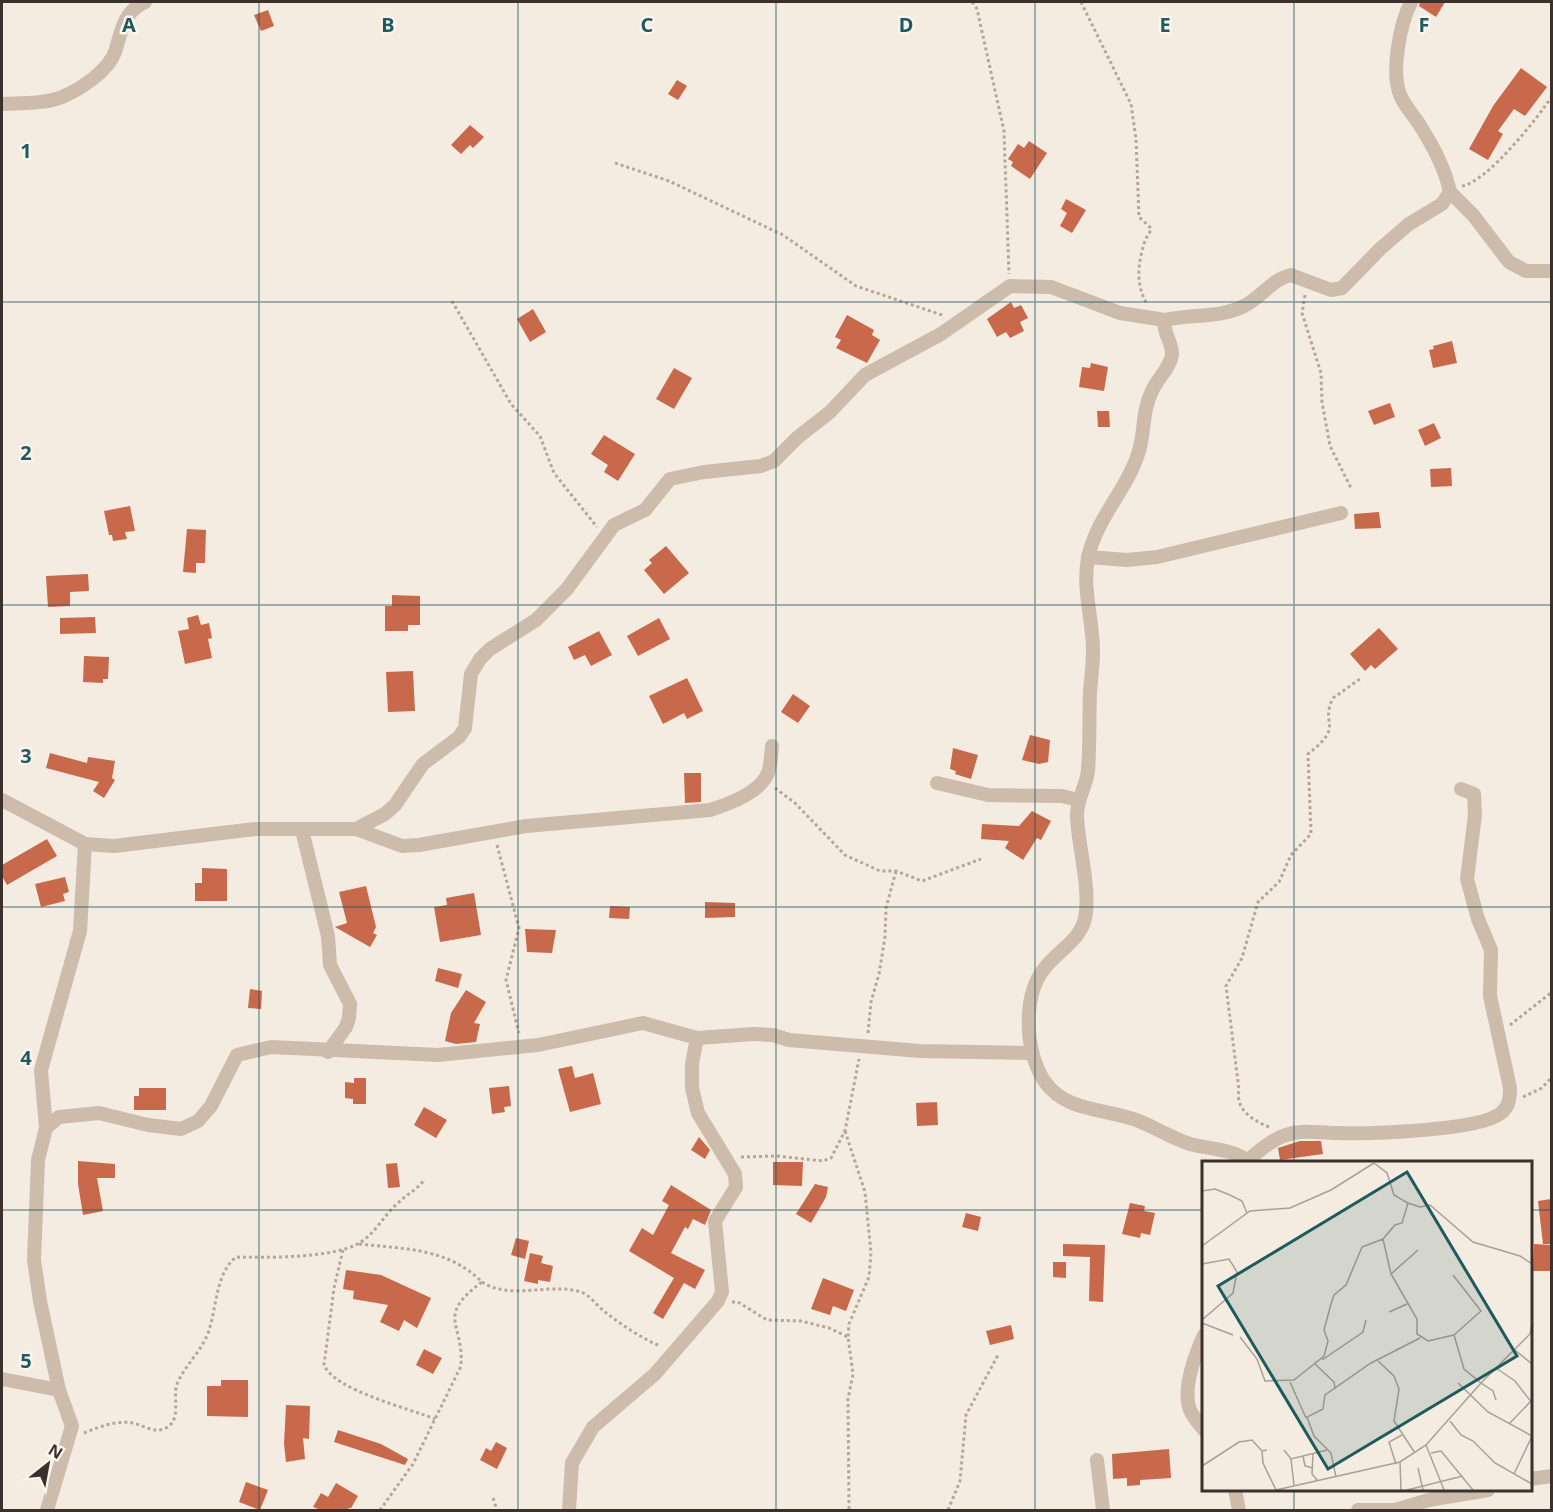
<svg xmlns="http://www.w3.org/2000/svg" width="1553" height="1512" viewBox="0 0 1553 1512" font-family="'Noto Sans',sans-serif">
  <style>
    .building { fill: #c8694b }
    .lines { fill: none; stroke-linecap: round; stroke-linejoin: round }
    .path { stroke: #b9a596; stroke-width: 3; stroke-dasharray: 3 3; stroke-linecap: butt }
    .minor { stroke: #cdbbac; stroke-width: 14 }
    .grid { fill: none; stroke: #1f5a5e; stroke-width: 1.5; stroke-opacity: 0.55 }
    .inset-road { fill: none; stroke: #aaa098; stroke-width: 1.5 }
    .view { fill: #1f5a5e; fill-opacity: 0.15; stroke: #1f5a5e; stroke-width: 3 }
    .inset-edge { fill: none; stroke: #3b302b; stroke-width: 3 }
    .grid-label { font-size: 20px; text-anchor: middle; font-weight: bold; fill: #1f5a5e; stroke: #fbf5ee; stroke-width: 5; stroke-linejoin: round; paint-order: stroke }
  </style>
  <rect width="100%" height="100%" fill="#f4ebe1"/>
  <!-- building -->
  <g class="building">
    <polygon points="1420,2 1445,2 1436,17 1419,6"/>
    <polygon points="268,10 274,26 261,31 254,15"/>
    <polygon points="1521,68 1547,87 1525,116 1514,109 1498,131 1503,134 1488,160 1469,149 1493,106"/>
    <polygon points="677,80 687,86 678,100 668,94"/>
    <polygon points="470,125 484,137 473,148 470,145 461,154 451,145"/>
    <polygon points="1029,141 1047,153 1030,179 1011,166 1013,162 1008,159 1018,144 1024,148"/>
    <polygon points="1066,199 1086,210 1072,233 1060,226 1067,213 1061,209"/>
    <polygon points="1011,302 1014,308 1021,305 1028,318 1020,322 1024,331 1010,338 1006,332 997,337 987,319"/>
    <polygon points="533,309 546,332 530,342 517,319"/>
    <polygon points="847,315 874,330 872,335 880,340 867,363 836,348 841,340 835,337"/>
    <polygon points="1452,341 1457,363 1433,368 1429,350 1434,349 1433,346"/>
    <polygon points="1091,363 1108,367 1104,391 1079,387 1082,367 1090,368"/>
    <polygon points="674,368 692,378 674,409 656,399"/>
    <polygon points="1390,403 1395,417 1374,425 1368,411"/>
    <polygon points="1097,411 1109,411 1110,427 1098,427"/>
    <polygon points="1434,423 1441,438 1425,446 1418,430"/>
    <polygon points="604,435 635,454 618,481 604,472 608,465 591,454"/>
    <polygon points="1451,468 1452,486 1431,487 1430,469"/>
    <polygon points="130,506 135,531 125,532 127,539 113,541 112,535 109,535 104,511"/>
    <polygon points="1379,512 1381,528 1355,529 1354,514"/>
    <polygon points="187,529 206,530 205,563 196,563 196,573 183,572"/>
    <polygon points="666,546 689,573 664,594 644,570 652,563 649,560"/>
    <polygon points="88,574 89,591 70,592 70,606 48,607 46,576"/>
    <polygon points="392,595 420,596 420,625 408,625 408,631 385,631 385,606 392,606"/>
    <polygon points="198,615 201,625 209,623 212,638 208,639 212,658 185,664 178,631 189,629 187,618"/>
    <polygon points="95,617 96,633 60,634 60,618"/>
    <polygon points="659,618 670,639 638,656 627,636"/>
    <polygon points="1379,628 1398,649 1375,669 1371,665 1365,671 1350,654"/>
    <polygon points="599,631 612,655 591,666 585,655 574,660 568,647"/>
    <polygon points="84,656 109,657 108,679 103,679 103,683 83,682"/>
    <polygon points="413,671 415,711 388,712 386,672"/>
    <polygon points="687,678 703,711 687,719 684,713 663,724 649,696"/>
    <polygon points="793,694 810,706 798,723 781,712"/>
    <polygon points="1030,735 1050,740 1048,762 1039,764 1022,760"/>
    <polygon points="953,748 978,755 971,779 955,774 956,771 950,769"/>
    <polygon points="50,753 87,763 88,757 115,761 112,778 115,780 104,798 93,791 99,782 46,768"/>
    <polygon points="684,773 701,773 701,802 685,803"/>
    <polygon points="1032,811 1051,821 1041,840 1037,838 1023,860 1005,848 1009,841 981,839 982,824 1019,826"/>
    <polygon points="47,839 57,856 7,885 2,876 2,865"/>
    <polygon points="202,868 227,869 227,901 195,901 195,883 202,883"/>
    <polygon points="65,877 69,892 63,894 65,901 41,907 35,884"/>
    <polygon points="366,886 376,927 373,933 377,935 370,947 335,927 347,923 339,892"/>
    <polygon points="474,893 481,935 440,942 434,907 447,905 446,898"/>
    <polygon points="705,902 735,903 735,917 705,918"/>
    <polygon points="610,906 630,907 629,919 609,918"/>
    <polygon points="525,929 556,930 552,953 527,952"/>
    <polygon points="438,968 462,974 458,988 435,981"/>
    <polygon points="250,989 262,991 261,1009 248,1008"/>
    <polygon points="466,990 486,1002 474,1023 480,1024 476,1042 456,1044 445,1041 451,1013"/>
    <polygon points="572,1066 575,1078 593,1073 601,1104 570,1112 558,1069"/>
    <polygon points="354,1078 366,1078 366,1104 353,1104 353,1099 345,1098 345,1082 354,1083"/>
    <polygon points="509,1086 511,1106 504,1107 505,1112 492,1114 489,1088"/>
    <polygon points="139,1088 166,1088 166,1110 134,1110 134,1096 139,1096"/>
    <polygon points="937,1102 938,1125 917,1126 916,1103"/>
    <polygon points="424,1107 447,1120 436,1138 414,1125"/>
    <polygon points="699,1137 710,1150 705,1159 691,1150"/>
    <polygon points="1300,1141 1321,1141 1323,1154 1280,1160 1278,1148"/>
    <polygon points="78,1161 115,1164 115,1178 97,1178 103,1211 83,1215 78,1184"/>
    <polygon points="773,1162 803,1162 802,1186 773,1185"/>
    <polygon points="397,1163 400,1187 388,1188 386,1164"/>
    <polygon points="815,1184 828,1187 826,1197 811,1223 796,1214"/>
    <polygon points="671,1185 711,1210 705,1225 693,1219 688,1229 685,1227 671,1253 705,1270 695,1289 684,1283 663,1319 653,1313 674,1278 629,1251 642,1228 653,1235 669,1205 662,1201"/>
    <polygon points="1551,1199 1551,1244 1543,1244 1538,1201"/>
    <polygon points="1130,1203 1145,1206 1144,1211 1155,1213 1150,1235 1141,1233 1140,1238 1122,1234"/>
    <polygon points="966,1213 981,1217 978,1231 962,1227"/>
    <polygon points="516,1238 529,1241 525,1259 511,1255"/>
    <polygon points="1063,1244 1105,1245 1103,1302 1089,1301 1090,1257 1063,1256"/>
    <polygon points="1534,1244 1551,1245 1551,1271 1533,1271"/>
    <polygon points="530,1253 543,1256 541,1263 553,1266 550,1282 538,1280 538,1284 524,1281"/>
    <polygon points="1053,1262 1066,1262 1066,1278 1053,1277"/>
    <polygon points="346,1270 381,1275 431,1298 417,1328 404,1320 399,1331 380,1322 388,1305 353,1299 354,1291 343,1289"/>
    <polygon points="823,1278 854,1290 846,1311 833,1306 830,1315 811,1309"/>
    <polygon points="1011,1325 1014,1339 990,1345 986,1331"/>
    <polygon points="424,1349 442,1358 433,1374 416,1365"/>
    <polygon points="221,1380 248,1380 248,1417 207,1416 207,1386 221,1386"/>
    <polygon points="286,1405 310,1406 309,1439 303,1438 305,1459 286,1462 284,1444"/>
    <polygon points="338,1430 381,1444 408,1459 405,1465 334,1442"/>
    <polygon points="496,1442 507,1448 497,1469 480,1460 486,1448 491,1451"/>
    <polygon points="1169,1449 1171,1478 1140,1480 1140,1485 1127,1486 1127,1478 1113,1479 1112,1454"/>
    <polygon points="246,1482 268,1490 260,1510 239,1502"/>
    <polygon points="336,1483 358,1496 351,1508 347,1508 353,1510 321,1510 313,1507 321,1493 328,1497"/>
  </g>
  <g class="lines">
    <!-- path -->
    <g class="path">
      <polyline points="972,2 977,9 1004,131 1009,274"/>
      <path d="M1081,2L1131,104L1136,139L1139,217L1151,228C1150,234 1147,235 1145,241C1138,262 1135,284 1147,304"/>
      <polyline points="615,163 669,181 783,235 856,286 945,316"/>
      <path d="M1462,186C1487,182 1538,118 1552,96"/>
      <polyline points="1305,295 1302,313 1321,373 1322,402 1330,446 1352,490"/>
      <polyline points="452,301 511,404 540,436 554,473 597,527"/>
      <polyline points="775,788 795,803 845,855 880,871 896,871 922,881 981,859"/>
      <polyline points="497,845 519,928 506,980 519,1033"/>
      <polyline points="1510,1025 1552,992"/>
      <polyline points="868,1033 871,1002 879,974 885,937 886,908 896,871"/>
      <polyline points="1523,1097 1542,1088 1552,1077"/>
      <path d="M1269,1127C1252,1120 1235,1109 1239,1090L1226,986L1242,958L1258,902L1279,882L1291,855L1311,834L1308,754C1346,724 1319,726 1333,698L1360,679"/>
      <polyline points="845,1131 865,1192 871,1253 869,1277 849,1324 848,1337"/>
      <polyline points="741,1157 777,1156 823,1161 831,1158 845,1131 859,1059"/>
      <path d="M359,1244C405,1249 448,1248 482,1282C435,1317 464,1322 461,1366L413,1464L380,1510"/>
      <path d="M343,1250L334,1288L324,1365C334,1390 408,1408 435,1419"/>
      <path d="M482,1282C511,1301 549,1282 581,1292C590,1295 597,1306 605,1312C622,1325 641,1338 660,1346"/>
      <polyline points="732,1302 738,1302 767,1320 801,1321 829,1328 848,1337 853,1374 848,1399 849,1510"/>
      <path d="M84,1433C99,1427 116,1420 133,1423C143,1425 153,1433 164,1429C183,1421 172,1398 177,1384C185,1365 201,1352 208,1333C217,1309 215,1274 236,1257C264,1258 336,1258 359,1243C375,1234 384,1215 398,1203C407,1194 417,1190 425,1179"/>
      <polyline points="493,1498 497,1510"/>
      <polyline points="948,1510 960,1481 966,1415 998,1355"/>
    </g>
    <!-- minor -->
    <g class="minor">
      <path d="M2,104C20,103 45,104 62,97C81,89 108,71 115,52C122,31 122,13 145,2"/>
      <polyline points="1450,192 1473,215 1509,262 1526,271 1552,271"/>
      <polyline points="1088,557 1127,560 1157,557 1341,513"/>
      <polyline points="937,783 988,795 1062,796 1078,800"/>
      <polyline points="2,800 85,844 114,846 255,829 356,829 385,814 395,805 423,764 459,737 465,728 471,674 480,659 490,649 536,620 567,589 614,525 645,510 670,479 704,472 761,466 774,461 798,437 830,412 865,375 941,334 1010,286 1051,287 1120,313 1165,320"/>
      <path d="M356,829L402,846L419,845L526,826L710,810C729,804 763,792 769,770C771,763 771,754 772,746"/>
      <polyline points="302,830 328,936 330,965 350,1004 349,1018 346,1027 328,1052"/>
      <polyline points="46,1128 41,1070 80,931 85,844"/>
      <path d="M1247,1161C1259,1151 1271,1140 1286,1135C1303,1129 1319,1133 1336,1133C1367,1134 1480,1131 1501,1113C1509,1107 1510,1098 1510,1088L1490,996L1491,950L1478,919L1467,879L1475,815L1474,794L1461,789"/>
      <path d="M1248,1162C1236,1149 1208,1149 1190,1144C1172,1138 1156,1128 1139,1121C1107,1108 1067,1113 1045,1082C1025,1054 1022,997 1044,969C1058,950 1084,939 1086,912C1089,880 1078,846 1077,815C1077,798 1087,785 1088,770C1090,744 1089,718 1090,692C1091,679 1093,665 1093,651C1093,619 1082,590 1088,558C1096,518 1128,489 1139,451C1145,431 1142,411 1152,391C1157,379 1170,368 1172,355C1173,343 1162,332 1165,320C1190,314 1221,318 1244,306C1261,298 1272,279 1291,275L1331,290L1342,288L1380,249L1409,224L1442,204L1450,192C1445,168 1432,144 1419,124C1413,115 1406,107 1401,97C1390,73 1400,24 1411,2"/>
      <path d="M1204,1335C1195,1355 1182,1389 1190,1410C1193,1417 1199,1424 1204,1430"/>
      <polyline points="2,1379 59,1390"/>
      <polyline points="1097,1460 1103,1510"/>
      <polyline points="1530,1479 1552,1476"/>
      <polyline points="1235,1490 1239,1510"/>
      <polyline points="47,1510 72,1426 59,1390 40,1301 34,1260 38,1160 46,1128 59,1117 99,1113 148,1125 181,1129 198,1121 211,1106 237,1055 271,1047 438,1055 538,1045 643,1023 697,1038 754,1034 773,1035 789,1040 920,1051 1032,1053"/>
      <polyline points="569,1510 572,1463 593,1427 655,1374 718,1301 722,1292 715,1221 736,1187 735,1174 698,1113 692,1088 692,1064 697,1038"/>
      <polyline points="1358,1510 1395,1510 1429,1500 1488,1490"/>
    </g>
  </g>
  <!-- grid -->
  <path class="grid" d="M259,2V1510M518,2V1510M776,2V1510M1035,2V1510M1294,2V1162M2,302H1552M2,605H1552M2,907H1552M2,1210H1204M1530,1210H1552M1294,1490V1510"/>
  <!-- overview -->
  <g transform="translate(1202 1161)">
    <rect width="330" height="330" fill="#f4ebe1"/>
    <path class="inset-road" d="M0,30L13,28L28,34L40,40L45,52M206,42L218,46L228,44L271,81L318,95L330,103M0,85L48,50L88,47L129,29L172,2M0,103L27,98L35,111L31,132L0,159M189,113L216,89M251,114L279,150L252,174M187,151L205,143M0,162L31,174M38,176L55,198L63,220L92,219L122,195L126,180L122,169L129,143L132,134L144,124L160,86L181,78M313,189L330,203M120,199L161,171L164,159M176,200L192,215L197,228L192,260L213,292M113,203L132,221L133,228M294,207L313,220L330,242M88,221L104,257M256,222L286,251L330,275L312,313M294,239L291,230L279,222L328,173L330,162M248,260L259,274L271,280L293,302L330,323M307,263L329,240M224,284L242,329M82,289L89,298L125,289M60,290L61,302L74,329M229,292L239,290L271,329M111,293L110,313L115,319M101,295L103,305L111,307M89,298L92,324M198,301L199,329M194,303L187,281L200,274M0,305L37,281L50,279L60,290L65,289M216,307L221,329M134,316L129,292L112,275L105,256L121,248L123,234L169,202L218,177M74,329L198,301L224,284L279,222L262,208L252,174L226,180L215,173V158L189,113L181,78L193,64L200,62L206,42L192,34L185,12L172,2M205,329L261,315"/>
    <path class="view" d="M205,11L315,195L126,308L16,125Z"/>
    <rect width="330" height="330" class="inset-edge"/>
  </g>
  <g class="grid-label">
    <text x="129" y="32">A</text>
    <text x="388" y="32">B</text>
    <text x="647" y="32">C</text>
    <text x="906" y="32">D</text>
    <text x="1165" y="32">E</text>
    <text x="1424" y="32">F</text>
    <text x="26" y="158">1</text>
    <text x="26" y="460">2</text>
    <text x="26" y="763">3</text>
    <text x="26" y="1065">4</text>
    <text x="26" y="1368">5</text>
  </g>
  <!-- border -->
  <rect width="1553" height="1512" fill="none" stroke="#3b302b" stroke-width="6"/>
  <!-- north arrow -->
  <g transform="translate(48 1464) rotate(31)" stroke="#fbf5ee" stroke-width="4.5" paint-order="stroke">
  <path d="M0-4.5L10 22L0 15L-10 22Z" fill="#3b302b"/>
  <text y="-9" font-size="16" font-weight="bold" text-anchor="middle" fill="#3b302b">N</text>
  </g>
</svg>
